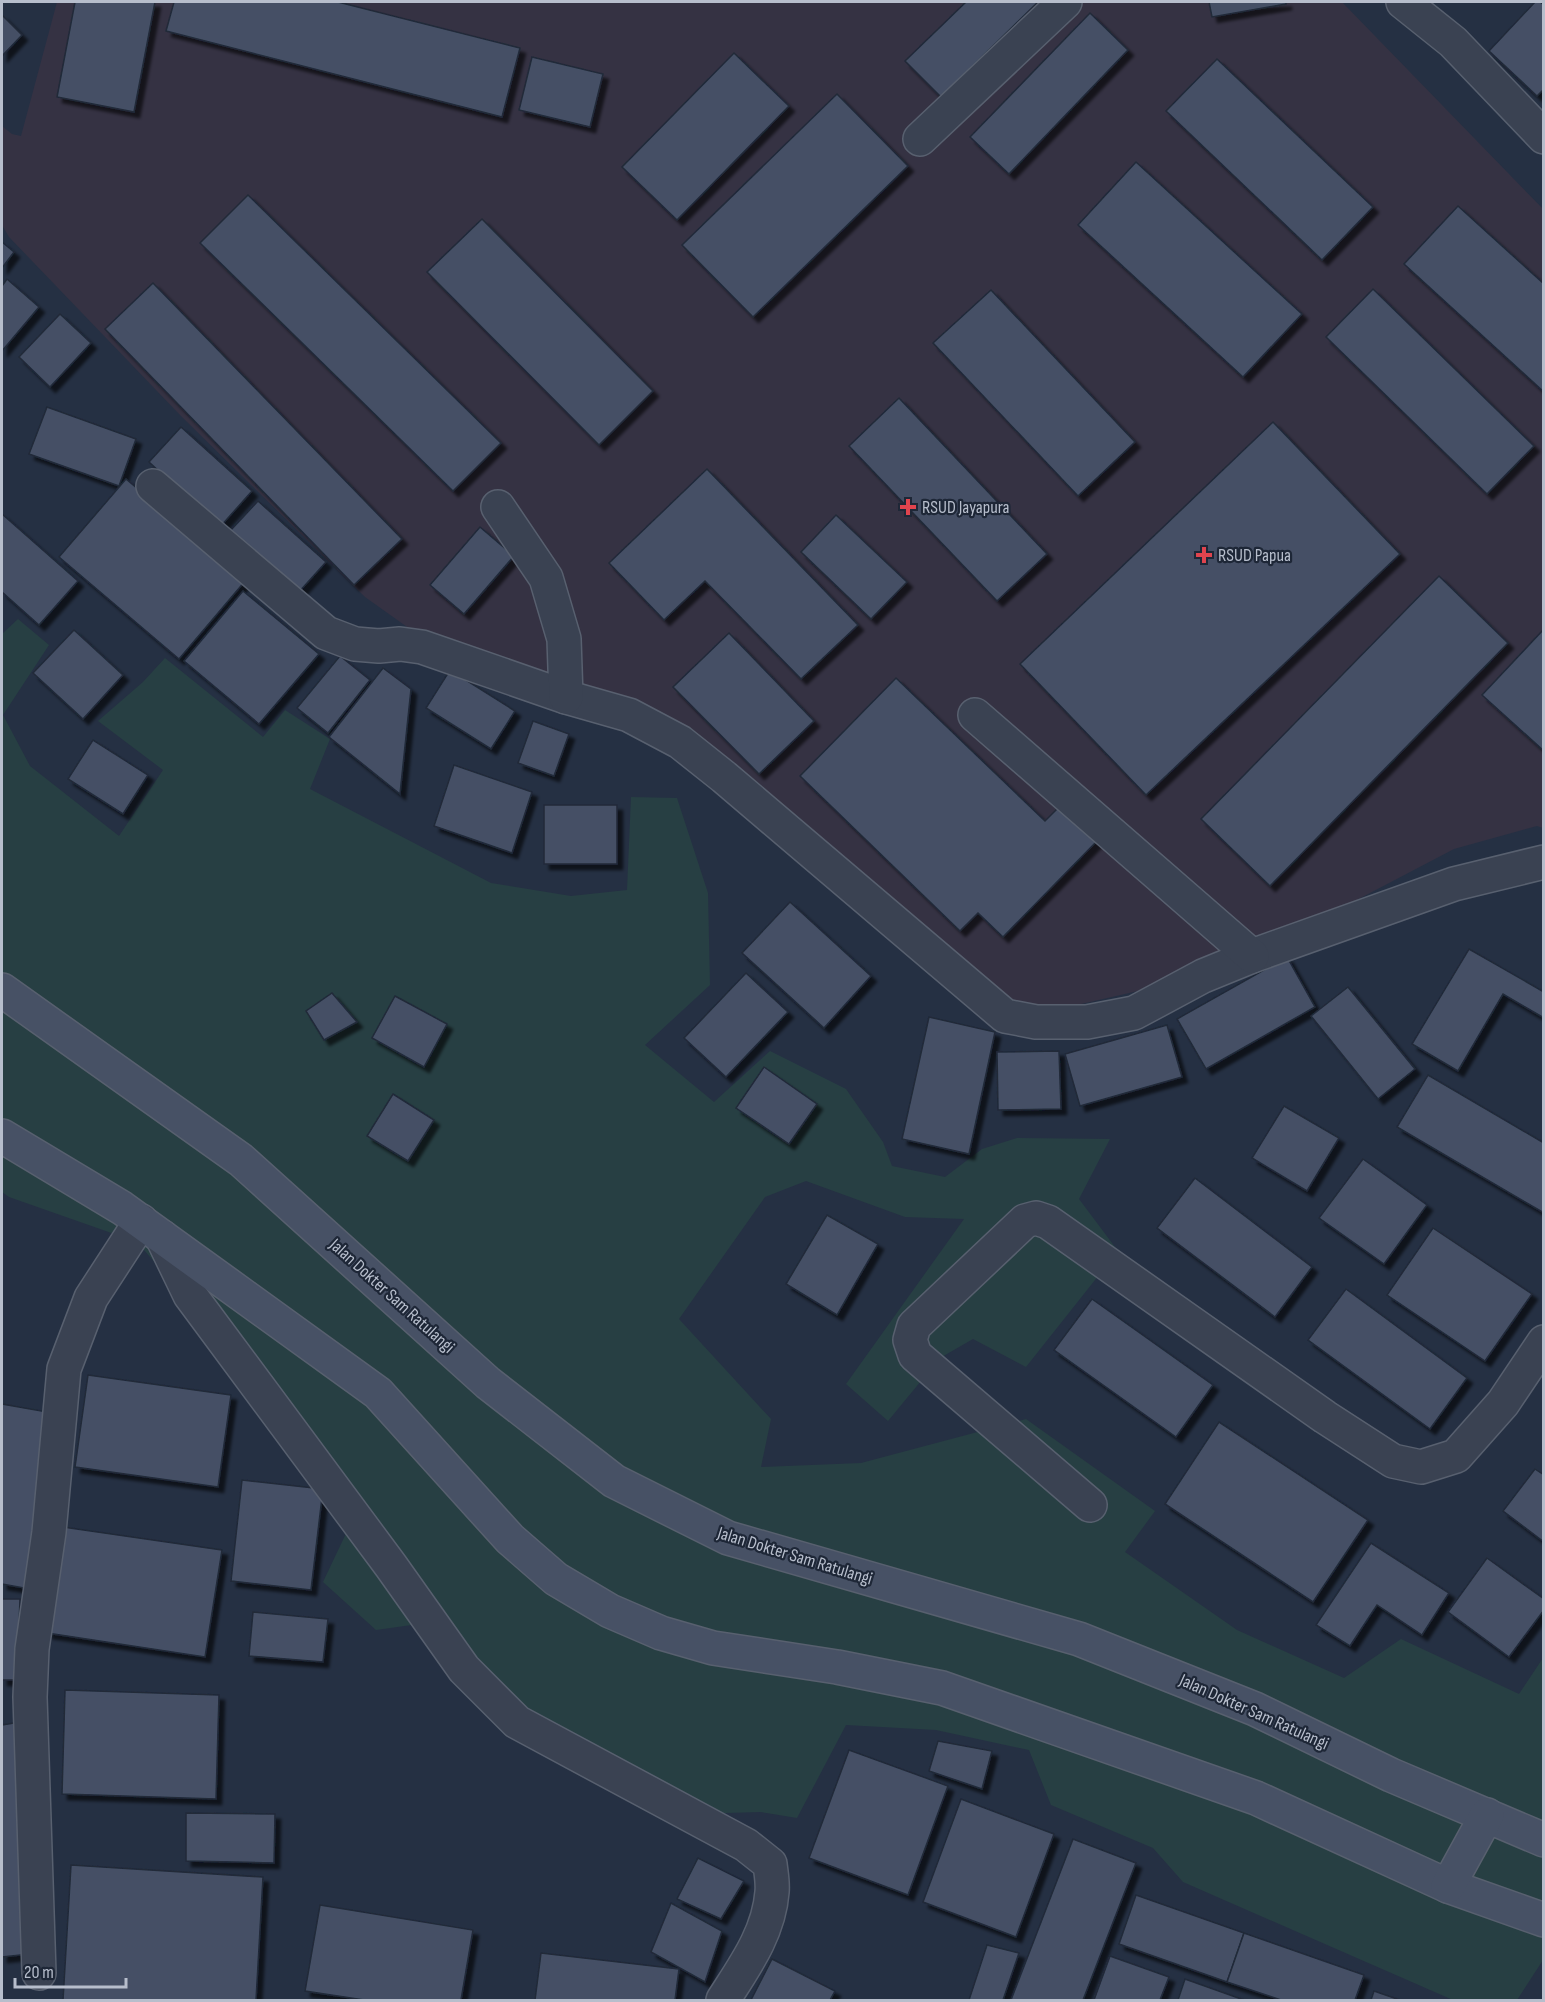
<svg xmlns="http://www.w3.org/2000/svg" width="1545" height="2002" viewBox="0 0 1545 2002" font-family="'Sofia Sans Condensed',sans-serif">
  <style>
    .medical { fill: #353243 }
    .green { fill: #273f43 }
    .building { fill: #445065; stroke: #202939; stroke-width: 1.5; filter: url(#shadow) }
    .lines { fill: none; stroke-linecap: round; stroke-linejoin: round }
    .street-casing { stroke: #58606f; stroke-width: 36 }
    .secondary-casing { stroke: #58606f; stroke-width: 36 }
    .street { stroke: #3a4252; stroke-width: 33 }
    .secondary { stroke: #475165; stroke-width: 33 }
    .health-dot { fill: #e0444e; stroke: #1e2737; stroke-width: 2 }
    .labels { text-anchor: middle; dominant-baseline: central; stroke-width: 4.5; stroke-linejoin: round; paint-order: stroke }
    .poi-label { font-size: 18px; fill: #b7becc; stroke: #1e2737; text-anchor: start }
    .street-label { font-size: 18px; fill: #b7becc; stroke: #1e2737 }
  </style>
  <defs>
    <filter id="shadow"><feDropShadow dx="5.5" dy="5.5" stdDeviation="1.5" flood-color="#0009"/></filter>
  </defs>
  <rect width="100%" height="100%" fill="#253043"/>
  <!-- medical -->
  <polygon class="medical" points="57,2 1342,2 1543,209 1543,828 1537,826 1454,849 1286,937 1173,983 1033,1015 921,964 799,817 631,722 424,639 365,597 181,416 9,237 2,225 2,126 12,134 21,136"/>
  <!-- green -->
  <polygon class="green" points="18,619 49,645 3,715 30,766 119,836 163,770 98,721 143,682 165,658 263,737 285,710 330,739 310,789 491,883 571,896 627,890 631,797 677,798 708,893 710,985 645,1045 714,1102 770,1051 846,1089 883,1142 892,1166 945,1177 982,1149 1017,1138 1110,1139 1079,1199 1118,1251 1026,1367 973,1339 940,1358 888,1421 846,1384 964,1219 905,1217 806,1181 765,1197 679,1319 771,1419 761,1467 861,1463 1026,1419 1155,1511 1125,1552 1237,1630 1344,1678 1401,1639 1519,1694 1543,1658 1543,1960 1517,2000 1453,2000 1183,1882 1153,1848 1051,1805 1029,1750 936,1730 846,1725 797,1818 761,1812 656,1815 558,1753 440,1621 376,1630 323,1582 351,1523 318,1450 137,1242 9,1197 2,1192 2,634"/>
  <!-- building -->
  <g class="building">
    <polygon points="75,2 155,2 134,112 57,97"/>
    <polygon points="174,2 338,2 520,48 502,117 166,31"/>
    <polygon points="966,2 1038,2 941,97 905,61"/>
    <polygon points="1209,2 1286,2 1286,4 1212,17"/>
    <polygon points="1535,2 1540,2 1544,5 1544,89 1537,96 1489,51"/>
    <polygon points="1090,13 1128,50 1009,174 970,137"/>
    <polygon points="2,15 22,35 2,56"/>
    <polygon points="734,53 789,106 677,220 622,167"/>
    <polygon points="532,57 603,74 590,127 519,110"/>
    <polygon points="1217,59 1373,207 1322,260 1166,111"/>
    <polygon points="837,94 908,166 753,317 682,245"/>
    <polygon points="1136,162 1302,314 1243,377 1078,225"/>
    <polygon points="248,195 501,443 453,491 200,243"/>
    <polygon points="1458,206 1544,284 1544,392 1404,264"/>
    <polygon points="482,219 653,391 599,445 427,272"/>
    <polygon points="2,242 14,252 2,268"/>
    <polygon points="7,279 39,307 2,351 2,286"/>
    <polygon points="153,283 402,539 354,585 105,329"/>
    <polygon points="1373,289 1534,446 1487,494 1326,337"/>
    <polygon points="991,290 1135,442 1078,496 933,343"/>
    <polygon points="60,314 91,343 50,387 19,357"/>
    <polygon points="899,398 1047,554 997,601 849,446"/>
    <polygon points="47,407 136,439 119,486 29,454"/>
    <polygon points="1273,422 1400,554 1146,795 1020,664"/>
    <polygon points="181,427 252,491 220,527 149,462"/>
    <polygon points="707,469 858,625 801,679 705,581 664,620 609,563"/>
    <polygon points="126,479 246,580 179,659 59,557"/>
    <polygon points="258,501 326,562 298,593 230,531"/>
    <polygon points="2,514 78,581 39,625 2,592"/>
    <polygon points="836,515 907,582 871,619 801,552"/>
    <polygon points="480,527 514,556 464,614 430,585"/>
    <polygon points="1439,576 1508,643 1270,886 1201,819"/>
    <polygon points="243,591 319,654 259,724 184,661"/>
    <polygon points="1544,629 1544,751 1482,695"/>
    <polygon points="74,630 123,675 83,719 33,673"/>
    <polygon points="729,633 814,721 759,774 673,687"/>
    <polygon points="340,656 370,680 328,733 297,708"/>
    <polygon points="383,668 411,689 400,794 329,737"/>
    <polygon points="450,670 515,711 491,749 426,708"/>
    <polygon points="896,678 1045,821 1061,805 1098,840 1003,937 978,913 960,931 800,776"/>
    <polygon points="533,721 569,734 554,776 518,763"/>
    <polygon points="93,740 148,775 123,814 68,779"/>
    <polygon points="454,765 532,792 512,853 434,826"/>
    <rect x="544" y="805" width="73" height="59"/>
    <polygon points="790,902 871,976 824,1028 742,953"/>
    <polygon points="1469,949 1544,992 1544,1018 1503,994 1458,1071 1412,1044"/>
    <polygon points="1287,957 1315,1007 1206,1069 1177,1019"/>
    <polygon points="746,973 788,1012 726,1077 684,1038"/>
    <polygon points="1348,987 1415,1069 1378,1099 1311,1016"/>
    <polygon points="332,993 357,1022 324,1040 306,1011"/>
    <polygon points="395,996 447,1024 424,1067 372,1038"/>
    <polygon points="929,1017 995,1032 969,1154 902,1139"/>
    <polygon points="1167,1025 1182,1077 1080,1106 1065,1054"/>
    <polygon points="1059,1051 1061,1109 998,1110 997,1052"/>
    <polygon points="764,1067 817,1104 789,1144 736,1108"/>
    <polygon points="1428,1075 1544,1143 1544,1213 1397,1127"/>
    <polygon points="393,1094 434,1120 408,1161 367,1136"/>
    <polygon points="1284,1106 1339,1138 1307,1191 1252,1158"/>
    <polygon points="1363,1159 1427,1205 1384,1264 1319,1218"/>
    <polygon points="1195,1178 1312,1267 1275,1317 1157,1228"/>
    <polygon points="827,1215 878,1244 837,1315 786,1284"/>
    <polygon points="1433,1228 1532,1294 1485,1361 1387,1295"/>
    <polygon points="1346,1289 1467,1378 1430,1429 1308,1340"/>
    <polygon points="1092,1299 1213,1385 1176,1437 1054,1350"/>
    <polygon points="88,1375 231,1395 218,1487 75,1467"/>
    <polygon points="2,1404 53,1413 24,1588 2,1584"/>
    <polygon points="1219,1422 1368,1520 1313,1602 1165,1504"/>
    <polygon points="1535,1469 1544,1475 1544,1542 1503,1511"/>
    <polygon points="242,1480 323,1489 311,1590 231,1581"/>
    <polygon points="63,1527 222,1550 205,1657 47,1633"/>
    <polygon points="1371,1543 1449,1593 1422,1635 1377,1605 1350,1646 1316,1625"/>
    <polygon points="1487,1558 1544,1599 1544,1610 1509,1657 1448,1612"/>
    <polygon points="2,1599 20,1599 17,1680 2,1680"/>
    <polygon points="253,1612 328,1619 323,1662 249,1656"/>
    <polygon points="65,1690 219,1695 216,1799 62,1794"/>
    <polygon points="14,1723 39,1953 2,1957 2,1725"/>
    <polygon points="938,1741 992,1751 982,1789 929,1771"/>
    <polygon points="849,1750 948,1786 908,1895 809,1858"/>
    <polygon points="961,1799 1054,1834 1016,1937 923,1902"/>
    <polygon points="186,1813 275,1814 274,1863 186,1861"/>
    <polygon points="1073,1839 1136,1863 1083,2000 1011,2000"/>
    <polygon points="698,1858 744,1881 721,1919 677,1899"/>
    <polygon points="71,1865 263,1877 256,2000 63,2000"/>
    <polygon points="1136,1895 1244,1933 1227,1982 1119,1944"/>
    <polygon points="671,1903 722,1931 705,1982 651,1952"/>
    <polygon points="320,1905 473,1930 461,2000 364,2000 305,1991"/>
    <polygon points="1244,1933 1364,1975 1355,2000 1281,2000 1227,1982"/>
    <polygon points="987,1945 1019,1953 1003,2000 969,2000"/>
    <polygon points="541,1953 679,1969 675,2000 535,2000"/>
    <polygon points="1110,1956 1169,1977 1160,2000 1094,2000"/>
    <polygon points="772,1959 835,1991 830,2000 751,2000"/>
    <polygon points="1185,1979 1244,2000 1178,2000"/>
    <polygon points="1374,1991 1400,2000 1371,2000"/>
  </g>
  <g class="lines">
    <!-- street casing -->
    <g class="street-casing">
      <g id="street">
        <polyline points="1403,2 1453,42 1544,137"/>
        <polyline points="920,139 1065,2"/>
        <polyline points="153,486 326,633 355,644 379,646 400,644 422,647 566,697 629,715 680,742 724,777 1005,1016 1036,1022 1087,1022 1134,1013 1203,976 1252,956 1454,884 1544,862"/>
        <polyline points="498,507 546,578 564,639 566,697"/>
        <polyline points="975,715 1252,956"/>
        <path d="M162,1237L190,1295L391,1566L464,1669L517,1722L746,1845L770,1864C771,1873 773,1883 772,1892C769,1933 744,1967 723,2000"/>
        <polyline points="1090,1505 915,1355 910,1340 914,1326 1025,1221 1036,1218 1048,1222 1325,1417 1393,1461 1421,1467 1456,1456 1503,1403 1544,1342"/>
        <polyline points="39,1973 30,1697 32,1649 49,1532 64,1369 91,1298 141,1221"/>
      </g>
    </g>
    <!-- secondary casing -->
    <g class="secondary-casing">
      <g id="secondary">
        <polyline points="2,990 241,1160 488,1383 614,1481 728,1538 1079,1639 1255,1709 1391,1775 1544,1840"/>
        <polyline points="2,1136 122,1208 378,1393 510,1539 556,1579 610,1611 661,1633 713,1648 837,1667 942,1688 1256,1798 1448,1886 1544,1920"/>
        <polyline points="1448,1886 1487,1815"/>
      </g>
    </g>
    <!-- street -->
    <use href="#street" class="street"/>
    <!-- secondary -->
    <use href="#secondary" class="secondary"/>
  </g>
  <!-- markers -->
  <g class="health-dot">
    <path d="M905 498h6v6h6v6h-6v6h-6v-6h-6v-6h6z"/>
    <path d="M1201 546h6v6h6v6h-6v6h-6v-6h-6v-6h6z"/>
  </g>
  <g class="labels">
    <!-- poi labels -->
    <g class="poi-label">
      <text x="922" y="507">RSUD Jayapura</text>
      <text x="1218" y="555">RSUD Papua</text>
    </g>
    <!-- street labels -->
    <g class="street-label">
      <text transform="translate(392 1296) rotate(42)">Jalan Dokter Sam Ratulangi</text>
      <text transform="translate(795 1556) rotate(17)">Jalan Dokter Sam Ratulangi</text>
      <text transform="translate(1254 1712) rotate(24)">Jalan Dokter Sam Ratulangi</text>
    </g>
  </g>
  <!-- border -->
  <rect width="1545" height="2002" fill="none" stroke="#b7becc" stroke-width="6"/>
  <!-- scale -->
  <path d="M15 1978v9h111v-9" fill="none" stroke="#b7becc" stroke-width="3"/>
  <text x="24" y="1978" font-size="18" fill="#b7becc" stroke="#1e2737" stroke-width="4.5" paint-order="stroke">20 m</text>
</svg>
